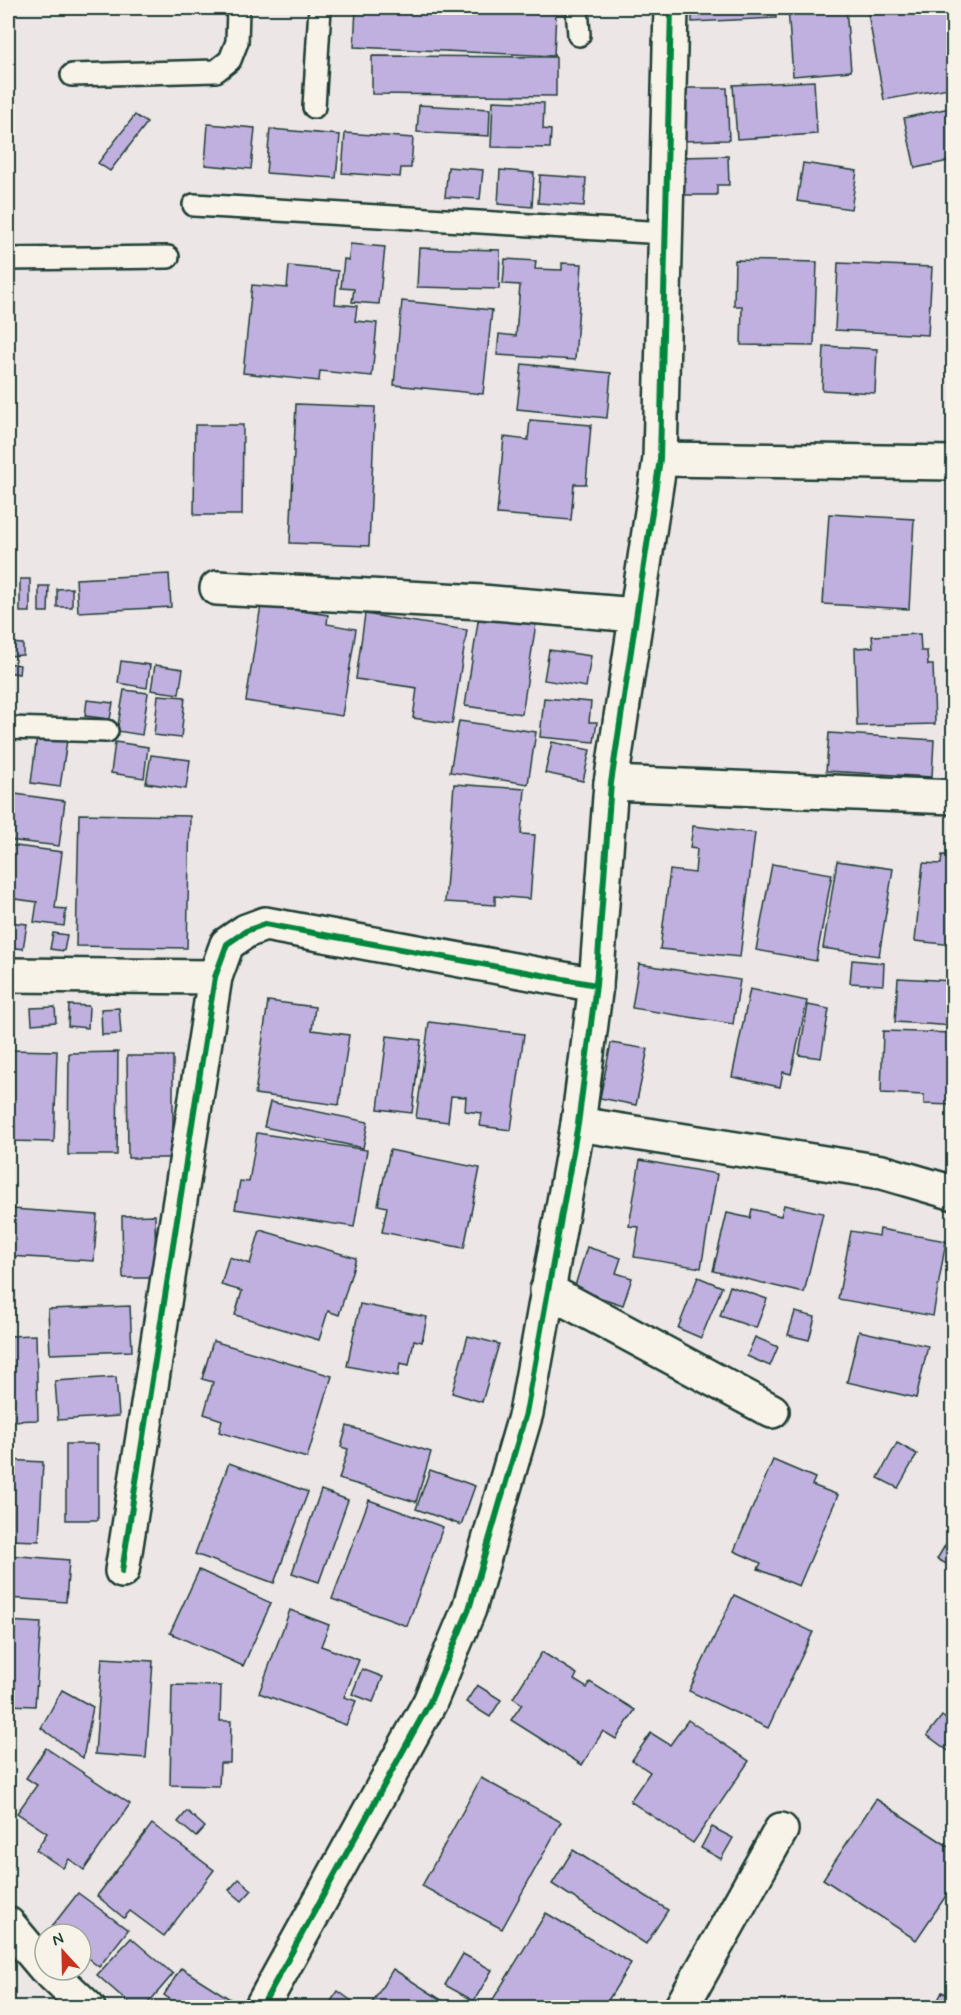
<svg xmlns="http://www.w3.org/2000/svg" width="961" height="2015" viewBox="0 0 961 2015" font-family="Mynerve,sans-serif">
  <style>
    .building { fill: #c0b0e0; stroke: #1f3d34; stroke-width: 1.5 }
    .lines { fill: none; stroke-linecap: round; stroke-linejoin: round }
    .lane-casing { stroke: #1f3d34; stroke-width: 26 }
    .street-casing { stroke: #1f3d34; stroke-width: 38 }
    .lane { stroke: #f7f3e8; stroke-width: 21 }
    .street { stroke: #f7f3e8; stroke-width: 33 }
    .cycleway-casing { stroke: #f7f3e8; stroke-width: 10 }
    .cycleway { stroke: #00873e; stroke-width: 6 }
  </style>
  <rect width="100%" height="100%" fill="#ece6e6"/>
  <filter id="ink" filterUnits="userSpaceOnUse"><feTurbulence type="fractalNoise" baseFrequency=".0167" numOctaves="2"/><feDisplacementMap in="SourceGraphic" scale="12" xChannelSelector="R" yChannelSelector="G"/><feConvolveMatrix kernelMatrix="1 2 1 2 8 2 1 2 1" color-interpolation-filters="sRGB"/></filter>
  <g filter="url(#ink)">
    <!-- building -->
    <g class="building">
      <polygon points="356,8 478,8 556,11 554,56 354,47"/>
      <polygon points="692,8 776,8 776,18 692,22"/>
      <polygon points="788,8 846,8 851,71 793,76"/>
      <polygon points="867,8 954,8 954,87 884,100"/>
      <polygon points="372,56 556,57 556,96 372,94"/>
      <polygon points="814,81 817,134 737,139 733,85"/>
      <polygon points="674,88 727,88 729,140 675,141"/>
      <polygon points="493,101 544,103 543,129 551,130 550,148 491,147"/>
      <polygon points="419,105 490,109 489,136 417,132"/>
      <polygon points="954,107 954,160 915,168 904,118"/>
      <polygon points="135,115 147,123 110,171 98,163"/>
      <polygon points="208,124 255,128 251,169 205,165"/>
      <polygon points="270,129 340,135 336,178 266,173"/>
      <polygon points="345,133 413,138 411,168 401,168 400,177 342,173"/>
      <polygon points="728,156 729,185 717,185 717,195 681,195 680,157"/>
      <polygon points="803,163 857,171 851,209 797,201"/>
      <polygon points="448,167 483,170 480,199 445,197"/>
      <polygon points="500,170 534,173 532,207 498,204"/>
      <polygon points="540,175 586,178 584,206 538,203"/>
      <polygon points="350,244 385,247 379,304 352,302 354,289 341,288 344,259 349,260"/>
      <polygon points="419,248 500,250 499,289 417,287"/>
      <polygon points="505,259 536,261 535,269 562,270 562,263 582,264 575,360 497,355 499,334 516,336 520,285 503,284"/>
      <polygon points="735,260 817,262 814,346 741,345 742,306 734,306"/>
      <polygon points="838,263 932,267 928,335 835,330"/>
      <polygon points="289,266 338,271 335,304 357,306 355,321 377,323 372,376 320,371 319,381 243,373 252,285 287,288"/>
      <polygon points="402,301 492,310 483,394 394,385"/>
      <polygon points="824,346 877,349 875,393 822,390"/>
      <polygon points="522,364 611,373 607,418 517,409"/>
      <polygon points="296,404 375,407 369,546 290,543"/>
      <polygon points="530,420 591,425 586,484 574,484 571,520 497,514 504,437 528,440"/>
      <polygon points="195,425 243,425 242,515 194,515"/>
      <polygon points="829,514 914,519 909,609 823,604"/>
      <polygon points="951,544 954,544 954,604"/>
      <polygon points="169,574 171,607 78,612 76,579"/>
      <rect x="20" y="579" width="10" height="33"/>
      <polygon points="39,586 49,586 48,612 39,612"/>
      <polygon points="72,588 72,607 57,607 57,589"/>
      <polygon points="261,605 328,615 327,624 356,629 342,716 246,701"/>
      <polygon points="480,609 537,617 522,714 465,706"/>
      <polygon points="365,614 467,630 452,724 413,718 417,688 356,679"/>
      <polygon points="920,634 921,651 927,651 928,665 933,665 935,724 857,726 855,648 873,647 872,636"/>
      <polygon points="8,643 23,644 23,655 8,656"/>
      <polygon points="549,650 591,656 586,687 544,680"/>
      <polygon points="121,661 150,665 147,688 118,683"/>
      <polygon points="8,663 20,665 19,674 8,672"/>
      <polygon points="155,665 183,669 179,694 151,690"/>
      <polygon points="124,690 148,693 142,735 117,731"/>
      <polygon points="158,695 185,697 181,738 154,735"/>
      <polygon points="544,698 591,702 589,722 597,722 594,742 540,737"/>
      <polygon points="87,700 113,703 110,719 85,716"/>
      <polygon points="459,721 536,732 528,784 450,772"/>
      <polygon points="829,733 934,740 932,777 826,771"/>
      <polygon points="37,736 67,740 60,787 31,783"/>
      <polygon points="115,742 148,747 144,778 111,773"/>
      <polygon points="552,742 590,750 583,781 545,773"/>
      <polygon points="151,755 190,760 186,789 146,783"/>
      <polygon points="454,784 525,789 521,834 535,835 530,899 495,896 495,905 445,902"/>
      <polygon points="8,793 65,801 59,846 8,840"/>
      <polygon points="79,814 190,816 187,948 76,946"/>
      <polygon points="693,826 755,833 740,957 660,949 670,870 695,873 697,849 690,848"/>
      <polygon points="8,845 62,852 55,908 66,909 64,926 34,922 37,902 8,898"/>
      <polygon points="942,855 954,856 954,945 915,941 923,863 941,864"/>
      <polygon points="837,861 893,869 879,956 823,948"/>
      <polygon points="772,864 832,874 816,961 756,950"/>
      <polygon points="8,922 27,924 23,949 8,947"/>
      <polygon points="53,933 67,935 64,951 50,949"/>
      <polygon points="852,960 884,963 883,985 850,983"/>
      <polygon points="639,964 740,980 733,1024 632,1008"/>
      <polygon points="898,978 954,981 954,1026 895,1022"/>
      <polygon points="750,989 807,1001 791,1074 783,1072 780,1087 732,1077"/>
      <polygon points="268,1001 315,1007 312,1030 349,1035 339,1105 255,1094"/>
      <polygon points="69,1005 89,1006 88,1028 68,1026"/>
      <polygon points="808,1005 829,1009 821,1058 799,1055"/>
      <polygon points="55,1007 56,1022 32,1024 31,1008"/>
      <polygon points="119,1008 121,1034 102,1035 101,1009"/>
      <polygon points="429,1022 524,1034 511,1130 480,1126 482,1113 465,1111 466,1097 451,1096 448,1122 416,1118"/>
      <polygon points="883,1031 954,1033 954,1105 924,1104 924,1095 881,1093"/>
      <polygon points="387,1036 421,1040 412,1113 378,1109"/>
      <polygon points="611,1043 648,1049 636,1105 600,1098"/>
      <polygon points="8,1050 57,1051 54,1142 8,1141"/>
      <polygon points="118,1052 117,1155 68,1155 69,1053"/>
      <polygon points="127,1056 173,1056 173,1158 128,1158"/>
      <polygon points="270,1102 368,1122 363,1148 264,1127"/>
      <polygon points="257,1133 367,1150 354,1227 235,1209 240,1181 249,1182"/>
      <polygon points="390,1150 480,1168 464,1248 382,1232 387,1207 378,1205"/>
      <polygon points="640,1160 717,1174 701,1268 634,1257 639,1227 629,1226"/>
      <polygon points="784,1205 823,1213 804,1293 713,1271 727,1213 750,1218 752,1209 781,1216"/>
      <polygon points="12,1209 97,1215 94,1261 8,1256"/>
      <polygon points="155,1215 156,1278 123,1278 122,1216"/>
      <polygon points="880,1229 946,1241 933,1316 838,1299 851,1231 879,1236"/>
      <polygon points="260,1230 356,1258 339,1315 328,1311 319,1340 235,1315 242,1291 221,1285 229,1257 250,1264"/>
      <polygon points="587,1247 621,1258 616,1273 632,1278 623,1305 574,1289"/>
      <polygon points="698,1277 722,1287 701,1338 678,1328"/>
      <polygon points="730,1286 767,1299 756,1328 720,1316"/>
      <polygon points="360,1304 427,1317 422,1342 414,1340 409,1365 400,1363 398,1376 347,1366"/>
      <polygon points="130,1306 132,1351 50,1354 48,1309"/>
      <polygon points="795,1312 815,1317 809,1340 788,1335"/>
      <polygon points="859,1331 928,1346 916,1398 847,1382"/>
      <polygon points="36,1335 38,1420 8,1421 8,1336"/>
      <polygon points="468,1336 499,1344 482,1402 452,1393"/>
      <polygon points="755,1337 778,1347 770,1366 747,1356"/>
      <polygon points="213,1341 332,1376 307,1458 219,1432 222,1420 204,1414 213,1382 202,1379"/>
      <polygon points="116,1377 119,1416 58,1420 55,1381"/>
      <polygon points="347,1426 431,1452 416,1502 339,1479 348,1449 341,1447"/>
      <polygon points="897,1443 917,1454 898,1488 878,1478"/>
      <rect x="66" y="1444" width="32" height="76"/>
      <polygon points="8,1460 43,1462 39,1541 8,1540"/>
      <polygon points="773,1460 815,1478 812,1485 838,1495 799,1586 758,1569 761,1563 734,1551"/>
      <polygon points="229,1463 308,1492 274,1583 195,1554"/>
      <polygon points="430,1470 475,1486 461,1525 416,1509"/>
      <polygon points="321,1490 348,1500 319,1582 292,1573"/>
      <polygon points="369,1500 443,1527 407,1626 332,1599"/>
      <polygon points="950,1537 954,1539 954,1568 937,1559"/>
      <polygon points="8,1555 69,1560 66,1602 8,1598"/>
      <polygon points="199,1570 271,1603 243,1666 170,1633"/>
      <polygon points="734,1595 813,1632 768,1728 689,1691"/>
      <polygon points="290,1610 329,1625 321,1646 359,1660 344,1697 356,1701 346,1725 259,1693"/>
      <polygon points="8,1621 41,1623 35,1706 8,1705"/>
      <polygon points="542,1652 577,1674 574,1680 587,1688 590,1682 635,1710 616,1739 603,1731 582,1765 511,1720 522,1704 513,1698"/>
      <polygon points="102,1658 153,1661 146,1758 95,1754"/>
      <polygon points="362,1669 383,1677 373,1702 352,1694"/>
      <polygon points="172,1685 221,1686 220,1721 231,1721 230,1763 220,1763 219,1786 170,1785"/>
      <polygon points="477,1685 501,1700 490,1717 466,1702"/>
      <polygon points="62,1690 93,1707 83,1758 41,1728"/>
      <polygon points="942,1716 954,1725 954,1749 951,1753 927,1735"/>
      <polygon points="688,1720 749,1761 693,1843 630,1801 650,1772 632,1760 651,1733 670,1745"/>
      <polygon points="46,1748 130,1804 84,1870 69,1859 63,1868 36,1850 47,1833 17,1813 37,1785 26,1778"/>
      <polygon points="481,1778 561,1822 502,1929 422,1886"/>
      <polygon points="876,1799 954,1850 954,1884 916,1940 823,1879"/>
      <polygon points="187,1811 205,1827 196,1837 178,1822"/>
      <polygon points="152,1824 214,1870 164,1936 130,1911 124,1918 97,1896"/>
      <polygon points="712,1827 733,1838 721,1859 701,1848"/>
      <polygon points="573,1850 668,1910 646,1944 552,1884"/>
      <polygon points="239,1879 252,1890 242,1901 229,1890"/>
      <polygon points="78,1893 128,1930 99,1967 81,1953 81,1934 56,1934 50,1929"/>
      <polygon points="546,1913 631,1963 607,2002 616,2008 503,2008 492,2001"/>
      <polygon points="131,1938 173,1974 144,2008 135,2008 97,1975"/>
      <polygon points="463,1954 492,1970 474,2001 445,1985"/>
      <polygon points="181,1968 230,1999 224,2008 183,2008 164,1995"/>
      <polygon points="393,1969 454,2008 369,2008"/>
      <polygon points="338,1991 360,2007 359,2008 326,2008"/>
      <polygon points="942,1992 954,1998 954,2008 934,2008"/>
    </g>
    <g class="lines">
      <!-- lane casing -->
      <g class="lane-casing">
        <g id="lane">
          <polyline points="577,8 579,35"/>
          <polyline points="72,75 216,71 230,60 237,42 238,8"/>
          <polyline points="314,107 320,8"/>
          <polyline points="194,205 665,233"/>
          <polyline points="8,259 168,257"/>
          <polyline points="8,728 107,731"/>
        </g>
      </g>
      <!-- street casing -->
      <g class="street-casing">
        <g id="street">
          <polyline points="660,459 954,463"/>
          <polyline points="217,588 482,602 636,615"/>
          <polyline points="611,783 954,797"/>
          <polyline points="8,975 215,977"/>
          <polyline points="578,1124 882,1172 954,1193"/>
          <polyline points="547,1290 772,1411"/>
          <polyline points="122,1571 215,977 227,944 246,931 265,924 596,985"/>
          <polyline points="8,1924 45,1968"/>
          <polyline points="48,1970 88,2008"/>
          <polyline points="261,2008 430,1702 469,1609 526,1413 578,1124 596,985 611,783 660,459 671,8"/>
          <polyline points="681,2008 781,1830"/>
        </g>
      </g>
      <!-- lane -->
      <use href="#lane" class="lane"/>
      <!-- street -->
      <use href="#street" class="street"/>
      <!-- cycleway casing -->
      <g class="cycleway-casing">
        <g id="cycleway">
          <polyline points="122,1571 215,977 227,944 246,931 265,924 596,985"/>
          <polyline points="261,2008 430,1702 469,1609 526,1413 578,1124 596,985 611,783 660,459 671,8"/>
        </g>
      </g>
      <!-- cycleway -->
      <use href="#cycleway" class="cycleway"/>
    </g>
  </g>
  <!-- margin -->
  <rect width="961" height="2015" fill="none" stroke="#f7f3e8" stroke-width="30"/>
  <rect x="15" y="15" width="931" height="1985" fill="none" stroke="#1f3d34" stroke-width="2" filter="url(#ink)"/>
  <!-- north arrow -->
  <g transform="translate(63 1952) rotate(338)"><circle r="28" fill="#f7f3e8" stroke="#a1aaa0" stroke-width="1.5"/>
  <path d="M0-4.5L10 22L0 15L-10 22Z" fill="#c8321e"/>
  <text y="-9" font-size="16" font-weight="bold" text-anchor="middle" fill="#1f3d34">N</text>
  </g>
</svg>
